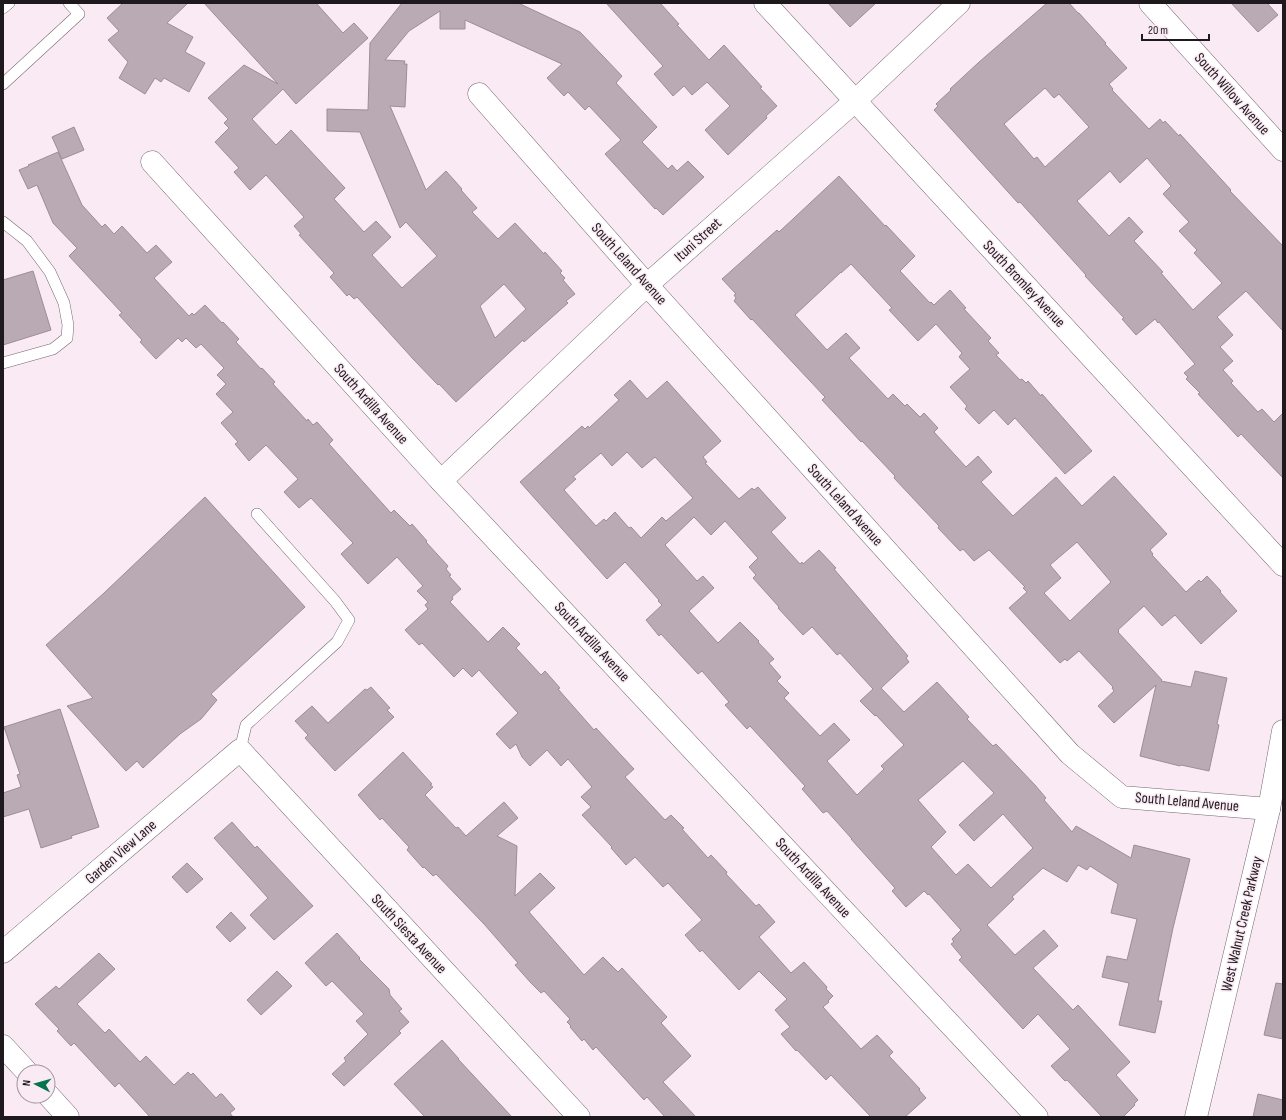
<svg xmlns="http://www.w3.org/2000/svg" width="1286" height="1120" viewBox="0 0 1286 1120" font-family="'Sofia Sans Condensed',sans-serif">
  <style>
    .building { fill: #b9aab3; stroke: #9c8e96; fill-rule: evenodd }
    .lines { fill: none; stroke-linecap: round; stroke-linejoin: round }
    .lane-casing { stroke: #74676f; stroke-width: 12 }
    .street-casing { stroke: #74676f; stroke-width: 23 }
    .secondary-casing { stroke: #74676f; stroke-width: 23 }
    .lane { stroke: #fff; stroke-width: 11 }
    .street { stroke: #fff; stroke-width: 22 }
    .secondary { stroke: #fff; stroke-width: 22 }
    .labels { text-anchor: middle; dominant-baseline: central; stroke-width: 3; stroke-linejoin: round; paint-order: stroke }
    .street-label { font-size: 15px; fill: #1e191c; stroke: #f9eaf3 }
  </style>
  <rect width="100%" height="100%" fill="#f9eaf3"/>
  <!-- building -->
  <g class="building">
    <polygon points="123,3 188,3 167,23 193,37 185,52 205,63 189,92 164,78 161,82 155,78 145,94 119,78 128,62 108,40 119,31 107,18"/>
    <path d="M204,3H316L343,33L354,23L368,38L296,104L283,89L252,119L276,145L291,130L345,188L334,199L364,232L376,221L391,237L372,255L402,288L437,256L406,222L400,228L360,132L327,131V109L368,110L370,43L402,3H518L580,32L622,76L616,83L657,127L642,142L668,169L672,165L677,171L688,161L704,177L663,215L656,208L655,209L605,154L621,140L589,106L585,110L568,92L564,96L547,78L562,64L465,20V29H440V11L409,31L385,60L405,61L404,64H407L405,107L390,106L426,190L446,171L462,189L461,190L477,208L472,212L498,239L515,223L544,254L545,252L562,271L560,273L565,278L563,280L575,294L566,301L568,303L524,342L523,340L456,402L439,384L438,385L414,360L357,297L354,299L349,294L347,296L330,277L334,273L299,235L301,234L294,226L304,217L266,175L250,190L234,172L239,168L215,142L229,128L224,123L228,119L208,98L244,65L278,84ZM504,284L526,309L495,338L480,306Z"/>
    <polygon points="606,3 660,3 679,24 677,25 709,60 724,45 762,87 760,88 777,106 766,116 767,118 728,155 705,130 730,106 707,82 692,95 684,86 673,96 654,74 663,66"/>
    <polygon points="828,3 876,3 850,27"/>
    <path d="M1047,3H1069L1078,13H1079L1106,43L1105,44L1127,68L1109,84L1113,89L1112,90L1149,129L1160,119L1163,123L1165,121L1179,136L1180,134L1231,190L1230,191L1283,246V331L1246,291L1217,317L1233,335L1220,347L1233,361L1223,370L1233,381L1231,383L1258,412L1262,409L1274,422L1283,413V478L1241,434L1238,437L1198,394L1200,393L1186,379L1188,377L1184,373L1195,364L1159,322L1158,323L1155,319L1136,335L1122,319L1124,318L1085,276L1086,275L1020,202L1018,203L934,110L938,106L936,104L951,90L950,89L978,63ZM1045,88L1054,98L1059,94L1089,127L1045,167L1037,157L1034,159L1004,124ZM1147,158L1171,186L1163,194L1189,222L1179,231L1197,250L1194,253L1222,283L1193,310L1161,273L1163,272L1134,241L1143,232L1129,217L1109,236L1077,201L1110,171L1120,183Z"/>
    <polygon points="1231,3 1267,3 1278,15 1258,32"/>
    <polygon points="74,127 84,150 62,159 52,137"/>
    <polygon points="58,152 82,205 102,227 105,224 114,234 122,226 147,253 156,245 172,262 154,278 189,316 192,313 194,315 205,305 222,323 223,322 239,339 236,342 261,369 262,368 275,382 273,384 307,421 308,419 313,425 317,422 333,440 329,444 391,513 394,510 410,526 412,524 427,541 426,542 448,566 446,569 451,575 449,576 461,589 452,597 453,599 450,602 488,642 503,627 520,644 516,648 541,675 545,671 560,688 558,689 594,730 596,728 634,769 625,777 665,820 671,815 684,828 682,829 708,858 711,855 727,872 726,874 756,906 759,904 775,922 759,937 791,973 804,962 827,987 826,989 833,996 828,1001 829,1002 823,1007 861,1049 877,1035 893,1052 889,1056 920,1089 919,1090 926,1098 905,1117 871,1117 831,1075 826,1080 797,1050 796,1051 781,1034 790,1027 775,1010 787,999 759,971 739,990 702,950 700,952 685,935 702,920 668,883 663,887 635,857 626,865 611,848 612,847 582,815 591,807 581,797 592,787 568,759 561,766 547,750 530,766 522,757 516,744 510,749 496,734 518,713 479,670 472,677 463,668 454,677 422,643 419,645 405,630 428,609 425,605 428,602 417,591 423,586 397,557 368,584 341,554 353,543 311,498 299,508 284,492 298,479 266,445 249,461 235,444 238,442 221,423 233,412 216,394 226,384 217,375 224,368 201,344 196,348 186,338 182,342 178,338 156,359 140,342 142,340 119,315 122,313 69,256 77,248 53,223 37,185 28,189 19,170 29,166 28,165"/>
    <path d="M839,176L885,226L886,225L915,256L900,271L930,303L931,302L934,305L950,290L966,308L964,309L991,338L988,341L999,353L996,355L1020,380L1022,379L1026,383L1028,381L1041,396L1042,394L1092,451L1065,474L1015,418L1008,425L994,410L979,424L965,409L967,406L950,387L970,369L959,357L962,353L936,324L918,341L889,310L892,308L851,264L841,273V272L795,315L827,350L846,333L860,348L849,358L888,399L893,394L905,406L907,404L920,417L924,413L938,428L934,432L966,467L978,456L992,472L981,482L1013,516L1056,477L1082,506L1114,476L1167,534L1150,550L1153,554L1152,555L1186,592L1199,580L1201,582L1207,576L1221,591L1220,592L1237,611L1201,644L1175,615L1162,626L1144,606L1118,630L1119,631L1118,632L1162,680L1161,681L1191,687L1195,671L1227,678L1217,724L1219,725L1209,771L1181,765L1180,766L1140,756L1156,685L1114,723L1098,706L1114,691L1112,688L1113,687L1079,651L1067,661L1065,659L1060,663L1009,608L1027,592L1023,588L1025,587L989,550L974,561L963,549L960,551L938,528L939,526L894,478L895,476L862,441L861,442L822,400L825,397L752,319L751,320L734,301L736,298L734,295L736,294L722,279L777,230L779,232ZM1077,542L1111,582L1070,621L1044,593L1061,578L1050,565Z"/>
    <polygon points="33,271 51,330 3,345 3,280"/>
    <path d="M630,380L647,399L667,381L721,441L703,457L707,462L705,463L739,499L752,488L754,490L758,487L786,518L771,532L800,564L802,562L803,564L819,550L836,568L834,569L908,656L906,658L909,662L881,688L904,712L937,682L969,717L967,719L993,746L996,744L1035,785L1046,798L1044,800L1072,832L1076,826L1131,858L1134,845L1190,859L1173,928L1158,1001H1162L1155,1033L1119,1025L1129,983L1102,977L1107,956L1127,960L1137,919L1111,913L1118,884L1090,866L1087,870L1078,865L1067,882L1043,868L1012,897L1014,899L987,925L1015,955L1044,930L1058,946L1033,968L1073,1010L1078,1005L1130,1062L1116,1075L1138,1100L1134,1104L1135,1105L1123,1117H1102L1067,1080L1065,1081L1051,1066L1070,1049L1038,1014L1023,1029L959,960L962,957L951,944L954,942L952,939L961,930L929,894L928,895L924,891L906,907L892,891L895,888L851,839H852L827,811L823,813L802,789L805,786L750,726L747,729L725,705L729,702L702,671L698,674L661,634L659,636L646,620L662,605L658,601L659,600L625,562L607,579L520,482L582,426L585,429L588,426L589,428L619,400L614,395ZM627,452L642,468L655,457L693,498L666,521L662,517L641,538L631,527L629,528L615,512L606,521L604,519L596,526L564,490L576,479L573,477L601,453L612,466ZM694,517L711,535L725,521L758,558L749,567L756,575L753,578L779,607L778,608L803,635L812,627L837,655L840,653L873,689L860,701L875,716L876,715L904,745L881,766L884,769L857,795L827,761L850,740L834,723L820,736L784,698L789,693L777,681L781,677L769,663L774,659L758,642L759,641L740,622L718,643L689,611L714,588L703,576L697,581L665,545ZM963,761L994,793L959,825L974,841L1003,814L1033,848L991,888L968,864L956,875L931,847L946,832L918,800Z"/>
    <polygon points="205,497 305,607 211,694 217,700 201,719 180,734 143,768 137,761 126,771 67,706 93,698 46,645 104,593"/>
    <polygon points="371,687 390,708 387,710 394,717 335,771 305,738 308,735 295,721 312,706 328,723 365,689 367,690"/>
    <polygon points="60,709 99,827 71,836 72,838 41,848 29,809 3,817 3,793 21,787 17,775 20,774 4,727"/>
    <polygon points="403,752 432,784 430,785 433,787 425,795 456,828 458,827 466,836 504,802 518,818 497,836 517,846 515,896 540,873 555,888 529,912 584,975 603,957 618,972 622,968 667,1017 661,1023 691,1056 663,1082 696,1117 665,1117 647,1097 644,1100 596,1047 593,1050 584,1039 582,1041 570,1027 571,1026 567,1022 570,1019 544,991 541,993 531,983 515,965 518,963 484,924 436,874 433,876 424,867 423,868 407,850 409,847 382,818 380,820 358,795"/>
    <polygon points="232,822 255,848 257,846 313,906 274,940 250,915 268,898 214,838"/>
    <polygon points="187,863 203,879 187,893 172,877"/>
    <polygon points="231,912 246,928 230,942 216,927"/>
    <polygon points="337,933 360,958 359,959 389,989 390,995 402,1009 399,1011 409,1022 399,1031 401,1033 344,1086 332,1074 346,1061 344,1058 368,1034 356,1021 364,1014 332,981 326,986 305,963"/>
    <polygon points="99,953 115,969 77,1004 105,1033 109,1029 140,1062 146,1056 174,1085 188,1072 191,1075 193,1073 216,1098 220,1094 222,1094 235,1109 230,1113 233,1117 150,1117 119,1083 115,1087 74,1043 71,1046 57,1031 59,1029 35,1004 56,986 59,989"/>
    <polygon points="277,971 292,986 261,1015 247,1000"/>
    <polygon points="1276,983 1283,984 1283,1039 1264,1035"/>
    <polygon points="442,1040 459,1059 458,1059 512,1117 425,1117 394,1084"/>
    <polygon points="1258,1094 1283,1100 1283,1117 1253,1117"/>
  </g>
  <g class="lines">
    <!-- lane casing -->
    <g class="lane-casing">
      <g id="lane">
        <polyline points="3,8 9,3"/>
        <polyline points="3,84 79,14 69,3"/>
        <polyline points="3,222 27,241 50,272 64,303 68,325 67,338 53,349 3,363"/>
        <polyline points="240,750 246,725 337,642 349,620 335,601 257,514"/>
      </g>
    </g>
    <!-- street casing -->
    <g class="street-casing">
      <g id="street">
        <polyline points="765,3 1283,565"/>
        <polyline points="479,94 647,285 1070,754 1122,797 1269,809"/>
        <polyline points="152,162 441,481 1037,1117"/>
        <polyline points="441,481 647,285 855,101 959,3"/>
        <polyline points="3,952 240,750 579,1117"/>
        <polyline points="3,1046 27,1072"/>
        <polyline points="48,1095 68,1117"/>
        <polyline points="1196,1117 1269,809 1283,731"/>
      </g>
    </g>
    <!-- secondary casing -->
    <g class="secondary-casing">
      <polyline id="secondary" points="1150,3 1283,150"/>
    </g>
    <!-- lane -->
    <use href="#lane" class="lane"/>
    <!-- street -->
    <use href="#street" class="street"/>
    <!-- secondary -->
    <use href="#secondary" class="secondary"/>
  </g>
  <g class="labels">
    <!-- street labels -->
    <g class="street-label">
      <text transform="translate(1232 94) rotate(48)">South Willow Avenue</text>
      <text transform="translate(698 240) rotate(-42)">Ituni Street</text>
      <text transform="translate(629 264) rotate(48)">South Leland Avenue</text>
      <text transform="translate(1024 284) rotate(47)">South Bromley Avenue</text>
      <text transform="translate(371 404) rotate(48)">South Ardilla Avenue</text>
      <text transform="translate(845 505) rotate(48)">South Leland Avenue</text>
      <text transform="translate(592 642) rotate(47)">South Ardilla Avenue</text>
      <text transform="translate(1187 802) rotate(5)">South Leland Avenue</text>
      <text transform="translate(121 852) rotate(-41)">Garden View Lane</text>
      <text transform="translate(813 878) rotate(47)">South Ardilla Avenue</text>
      <text transform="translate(1242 924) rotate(-77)">West Walnut Creek Parkway</text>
      <text transform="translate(409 934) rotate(47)">South Siesta Avenue</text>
    </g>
  </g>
  <!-- border -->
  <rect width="1286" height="1120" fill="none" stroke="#1e191c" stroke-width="8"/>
  <!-- north arrow -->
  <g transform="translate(36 1084) rotate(276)"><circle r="19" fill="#f9eaf3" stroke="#a1969d"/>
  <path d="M0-3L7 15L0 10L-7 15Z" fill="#03744d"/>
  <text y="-6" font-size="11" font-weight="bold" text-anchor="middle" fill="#1e191c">N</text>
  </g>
  <!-- scale -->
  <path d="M1142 34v6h67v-6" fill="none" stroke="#1e191c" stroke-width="2"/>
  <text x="1148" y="34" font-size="12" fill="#1e191c" stroke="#f9eaf3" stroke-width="3" paint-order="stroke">20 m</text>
</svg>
